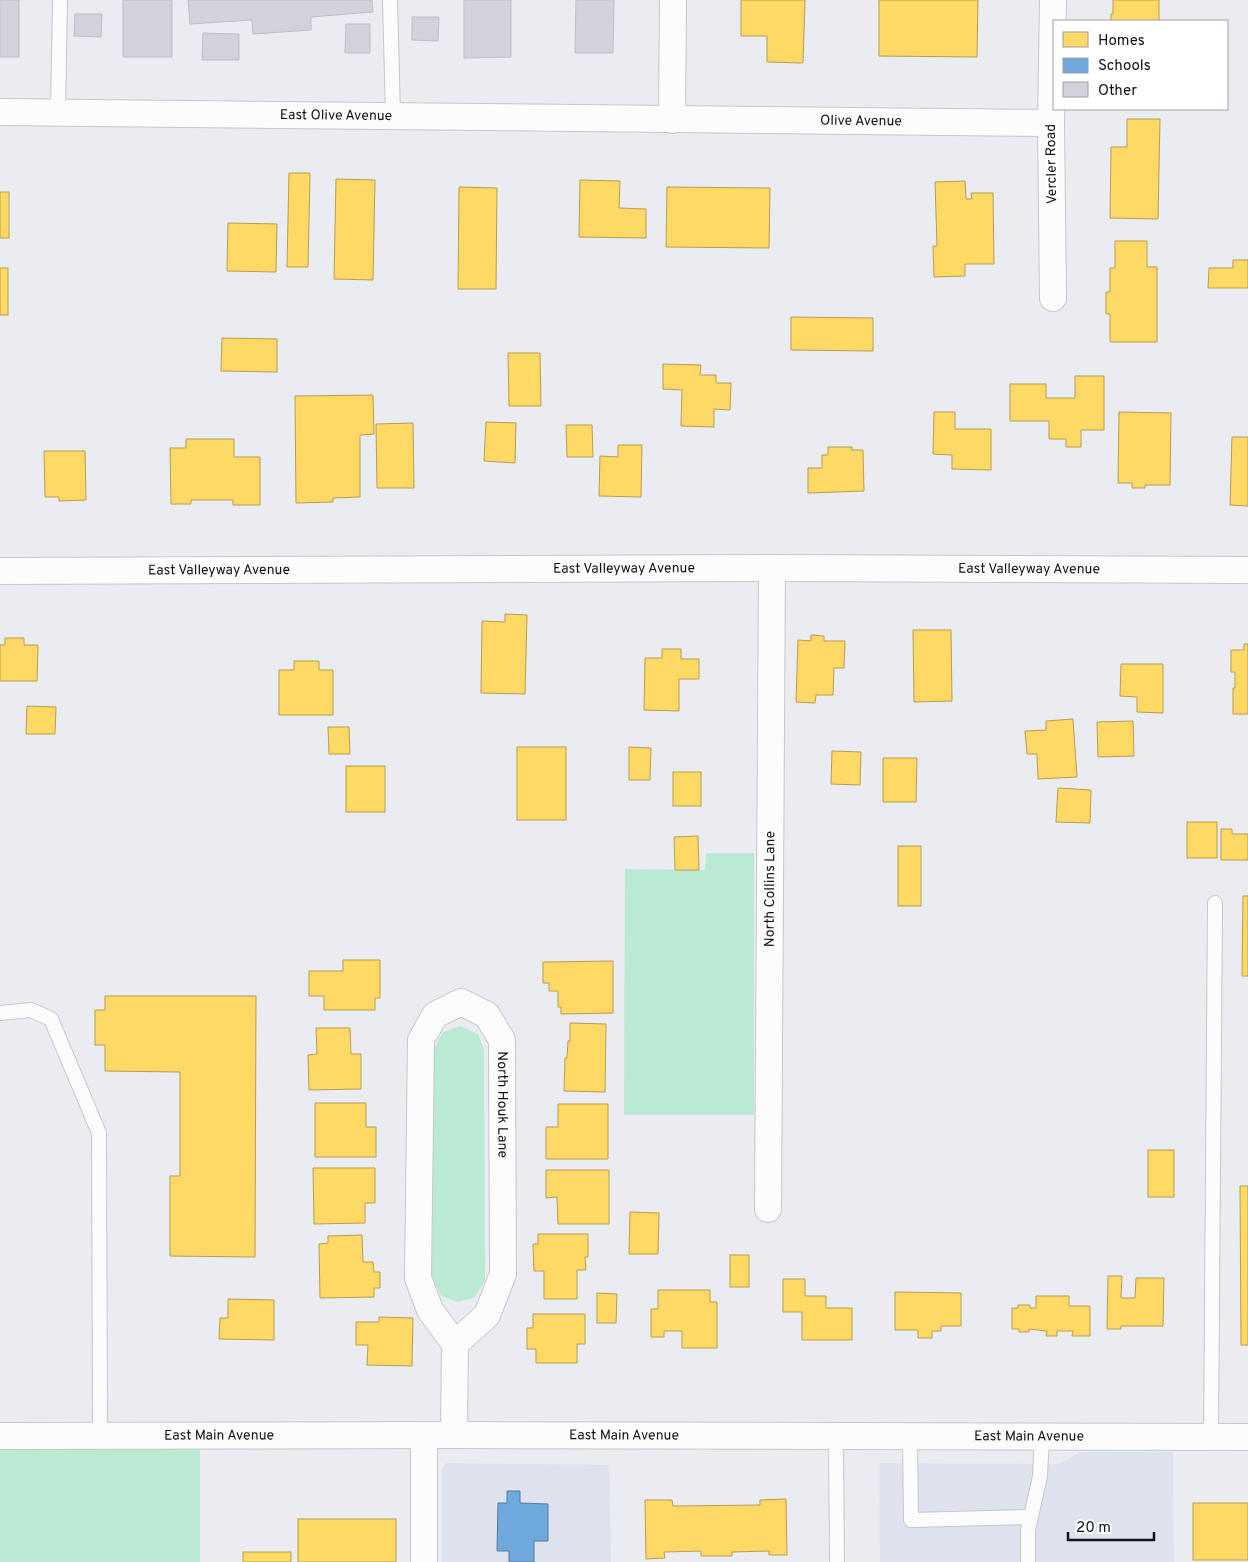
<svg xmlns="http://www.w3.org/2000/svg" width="1248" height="1562" viewBox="0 0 1248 1562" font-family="Overpass,sans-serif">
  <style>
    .built { fill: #dee2ef }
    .green { fill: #b8ead4 }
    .homes { fill: #ffd966; stroke: #b79d4e }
    .schools { fill: #6fa8dc; stroke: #527ba0 }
    .building { fill: #d2d2dd; stroke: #bebec3 }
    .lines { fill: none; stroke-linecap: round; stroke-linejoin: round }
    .service-casing { stroke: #c5c7cb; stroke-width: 16 }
    .minor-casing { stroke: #c5c7cb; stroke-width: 28 }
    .service { stroke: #fcfcfd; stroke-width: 14 }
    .minor { stroke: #fcfcfd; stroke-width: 26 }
    .labels { text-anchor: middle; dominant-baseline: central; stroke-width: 5; stroke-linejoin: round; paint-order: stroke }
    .street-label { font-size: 14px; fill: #101215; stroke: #fff }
  </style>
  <rect width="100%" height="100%" fill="#eaecf2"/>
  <!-- built -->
  <g class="built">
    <polygon points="1080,1452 1173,1452 1174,1562 880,1562 879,1463 1060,1464"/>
    <polygon points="447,1463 609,1465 611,1562 442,1562 442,1469 444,1465"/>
  </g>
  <!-- green -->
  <g class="green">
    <polygon points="706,853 754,853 754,1115 624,1115 625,869 705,870"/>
    <polygon points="460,1026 478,1034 484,1050 485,1281 474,1298 458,1302 441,1296 432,1275 434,1049 443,1032"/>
    <polygon points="200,1443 200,1562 0,1562 0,1446"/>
  </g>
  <!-- homes -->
  <g class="homes">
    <polygon points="741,0 805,0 803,63 767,62 767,36 741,36"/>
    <polygon points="879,0 978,0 977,57 879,56"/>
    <polygon points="1113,0 1159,0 1159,21 1111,21 1111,14 1113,14"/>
    <polygon points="1127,119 1160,119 1158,219 1110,218 1111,147 1127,147"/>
    <polygon points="289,173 310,173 308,267 287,267"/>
    <polygon points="336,179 375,180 373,280 334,279"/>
    <polygon points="580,180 620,181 619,208 646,209 646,238 579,237"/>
    <polygon points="965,181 966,199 972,199 971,193 993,193 994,264 965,264 965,276 934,277 933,246 937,246 935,182"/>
    <polygon points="459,187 497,188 496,289 458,289"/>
    <polygon points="667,187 770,188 769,248 666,247"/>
    <rect x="0" y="192" width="9" height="46"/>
    <polygon points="228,223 277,224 276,272 227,271"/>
    <polygon points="1115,241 1147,241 1147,267 1157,267 1157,342 1110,342 1110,314 1106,314 1106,292 1110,292 1110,268 1115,268"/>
    <polygon points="1233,260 1248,260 1248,288 1208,288 1209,268 1233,268"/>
    <rect x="0" y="268" width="8" height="47"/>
    <polygon points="791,317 873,318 873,351 791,350"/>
    <polygon points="222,338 277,339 277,372 221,371"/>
    <polygon points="508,353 540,353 541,406 509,406"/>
    <polygon points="663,364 701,365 700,375 716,375 716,383 731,383 730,410 714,409 714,427 681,426 682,390 663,389"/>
    <polygon points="1075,376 1104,376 1104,430 1081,430 1081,447 1066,447 1066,439 1049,439 1049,421 1010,421 1010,384 1046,384 1046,398 1075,398"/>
    <polygon points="373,395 374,434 360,435 360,497 333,498 333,502 296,503 295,396"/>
    <polygon points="934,412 955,412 955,429 991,429 991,470 952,469 952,455 933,454"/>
    <polygon points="1119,412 1171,413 1170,485 1145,485 1145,488 1132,488 1132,483 1118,483"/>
    <polygon points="486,422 516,423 515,463 484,461"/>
    <polygon points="413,423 414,488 377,488 376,424"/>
    <polygon points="566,425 592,425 593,457 567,457"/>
    <polygon points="1232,437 1248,437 1248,506 1230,505"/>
    <polygon points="186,439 234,439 234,457 260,457 260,505 233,505 233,500 191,500 191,504 171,504 170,448 186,448"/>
    <polygon points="618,445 642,445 641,497 599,496 600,456 618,457"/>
    <polygon points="828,447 852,447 852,450 863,450 864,491 808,493 808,468 822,468 822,455 828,455"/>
    <polygon points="44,451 85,451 86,500 59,501 59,497 45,497"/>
    <polygon points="505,614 527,615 525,694 481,693 482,621 505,622"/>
    <polygon points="913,630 951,630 952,701 914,702"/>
    <polygon points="811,635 824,636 824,641 845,641 844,668 834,668 833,695 816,695 815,703 796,702 798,640 811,641"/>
    <polygon points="5,638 24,638 24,645 38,645 37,681 0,681 0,645 5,645"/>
    <polygon points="1244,644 1248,644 1248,714 1233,714 1233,688 1235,688 1235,672 1231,672 1231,650 1244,650"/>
    <polygon points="662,649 681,649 681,659 699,659 699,679 679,679 679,711 644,710 645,658 662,658"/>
    <polygon points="294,661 319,661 319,670 333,670 333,715 279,715 279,670 294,670"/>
    <polygon points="1121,664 1163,664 1163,713 1137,712 1137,697 1120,696"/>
    <polygon points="27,706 56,707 55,734 26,734"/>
    <polygon points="1073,719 1077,777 1038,779 1037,754 1027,754 1025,731 1046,730 1046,721"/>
    <polygon points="1133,721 1134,756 1098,757 1097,722"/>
    <polygon points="328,727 349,727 350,754 329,754"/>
    <rect x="517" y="747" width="49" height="73"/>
    <polygon points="629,747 651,748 650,780 629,780"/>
    <polygon points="832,751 861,752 860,785 831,784"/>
    <polygon points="883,758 917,758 916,802 883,802"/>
    <rect x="346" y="766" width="39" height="46"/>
    <rect x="673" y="772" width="28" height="34"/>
    <polygon points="1058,788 1091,790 1090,823 1056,822"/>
    <rect x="1187" y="822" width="30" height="36"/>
    <polygon points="1221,829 1232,829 1232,834 1248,834 1248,860 1221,860"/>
    <polygon points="698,836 699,870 675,870 674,837"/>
    <rect x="898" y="846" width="23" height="60"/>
    <polygon points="1243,896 1248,896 1248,976 1242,976"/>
    <polygon points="343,960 380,960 380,998 375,998 375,1010 324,1010 324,996 309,996 309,971 343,971"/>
    <polygon points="613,961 613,1013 561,1014 561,1007 558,1007 558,991 549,991 549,983 543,983 543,962"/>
    <polygon points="105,996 256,996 255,1257 170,1256 170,1176 180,1176 180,1072 105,1071 105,1045 95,1045 95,1010 105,1010"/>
    <polygon points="570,1023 606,1024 605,1092 564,1091 565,1058 567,1058 568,1041 570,1041"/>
    <polygon points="316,1028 350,1028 351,1054 361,1054 361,1089 309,1090 308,1055 317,1054"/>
    <polygon points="315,1103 366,1103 366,1127 376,1127 376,1157 315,1157"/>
    <polygon points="558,1104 608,1104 608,1159 546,1159 546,1127 558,1127"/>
    <rect x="1148" y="1150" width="26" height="47"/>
    <polygon points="313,1168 375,1168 375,1203 365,1203 365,1223 314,1224"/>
    <polygon points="546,1170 609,1170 609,1224 558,1224 557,1197 546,1198"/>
    <polygon points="1240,1186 1248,1186 1248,1345 1241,1345"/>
    <polygon points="630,1212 659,1213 658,1254 629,1254"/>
    <polygon points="538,1234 588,1234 588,1257 585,1257 586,1270 577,1270 577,1299 544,1299 544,1271 534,1271 533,1244 538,1244"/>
    <polygon points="362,1235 363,1262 373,1262 374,1272 380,1272 380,1288 374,1288 374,1297 320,1298 319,1244 328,1243 328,1236"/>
    <rect x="730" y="1255" width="19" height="32"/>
    <polygon points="1108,1276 1122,1276 1121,1298 1135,1298 1136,1278 1164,1278 1163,1326 1121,1326 1121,1329 1107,1329"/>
    <polygon points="783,1279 805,1279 805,1296 826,1296 826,1308 852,1308 852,1340 802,1340 802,1312 783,1312"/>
    <polygon points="658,1290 710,1290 710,1302 717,1302 717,1348 682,1348 682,1331 664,1331 664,1337 651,1337 651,1309 658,1309"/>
    <polygon points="895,1292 961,1293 961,1326 941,1326 941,1331 932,1331 932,1338 918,1338 918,1330 895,1330"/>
    <polygon points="597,1293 617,1294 616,1323 597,1323"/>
    <polygon points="1036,1296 1069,1296 1069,1306 1090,1306 1090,1336 1072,1336 1073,1331 1057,1331 1057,1336 1046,1336 1047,1331 1029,1329 1029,1332 1019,1332 1019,1329 1012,1329 1012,1308 1018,1308 1018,1305 1030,1305 1030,1308 1036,1308"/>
    <polygon points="228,1299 274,1300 274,1340 219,1339 220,1318 228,1318"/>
    <polygon points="533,1314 585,1314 585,1344 577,1344 577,1363 536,1363 536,1349 527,1349 527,1328 533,1328"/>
    <polygon points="379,1317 413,1318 412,1366 367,1365 368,1345 356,1345 356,1322 379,1322"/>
    <polygon points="786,1499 787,1555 769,1555 769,1551 732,1552 732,1556 701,1556 701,1551 664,1552 665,1558 646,1559 645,1500 672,1500 673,1506 760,1505 760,1500"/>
    <rect x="1193" y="1503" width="55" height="57"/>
    <rect x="298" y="1519" width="98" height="43"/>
    <rect x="243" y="1552" width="48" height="10"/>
  </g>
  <!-- schools -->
  <polygon class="schools" points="507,1491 520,1491 520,1503 548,1504 548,1541 534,1541 534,1562 509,1562 509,1551 497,1551 498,1503 507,1503"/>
  <!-- building -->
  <g class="building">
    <rect x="0" y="0" width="19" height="57"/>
    <rect x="123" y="0" width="49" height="57"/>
    <polygon points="188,0 372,0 373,12 311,17 311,30 253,34 252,20 190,24"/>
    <polygon points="464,0 511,0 511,57 464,58"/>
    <polygon points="576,0 614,0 613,53 575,53"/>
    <polygon points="75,14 102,14 101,37 74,36"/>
    <polygon points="412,17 439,17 438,41 412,40"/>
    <polygon points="346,24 370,24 370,53 345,53"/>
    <polygon points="203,33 239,34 239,60 202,60"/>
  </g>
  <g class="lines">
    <!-- service casing -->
    <g class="service-casing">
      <g id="service">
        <polyline points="390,0 393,116"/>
        <polyline points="58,113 60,0"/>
        <polyline points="0,1013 31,1010 51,1019 99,1133 100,1436"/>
        <polyline points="836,1436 837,1562"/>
        <polyline points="910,1436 911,1520 1031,1517"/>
        <polyline points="1211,1437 1215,903"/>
        <polyline points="1028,1562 1028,1530 1040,1476 1042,1437"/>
      </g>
    </g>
    <!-- minor casing -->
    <g class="minor-casing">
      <g id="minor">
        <path id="s1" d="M0,112L1051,123"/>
        <polyline points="672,120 673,0"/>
        <polyline points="1053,298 1051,123 1053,0"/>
        <path id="s2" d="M0,571L772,568L1248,570"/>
        <path id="s3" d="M768,1209L772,568"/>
        <path id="s4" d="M454,1435L455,1344L430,1310L418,1278L421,1040L435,1015L461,1002L487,1015L502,1040L503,1274L487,1315L455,1344"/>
        <path id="s5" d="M0,1436L454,1435L1248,1437"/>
        <polyline points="424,1562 424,1435"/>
      </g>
    </g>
    <!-- service -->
    <use href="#service" class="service"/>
    <!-- minor -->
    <use href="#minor" class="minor"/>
  </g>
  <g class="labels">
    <!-- street labels -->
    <g class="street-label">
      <text stroke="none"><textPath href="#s1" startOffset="336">East Olive Avenue</textPath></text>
      <text stroke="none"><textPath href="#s1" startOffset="861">Olive Avenue</textPath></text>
      <text transform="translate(1052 164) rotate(-91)">Vercler Road</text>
      <text stroke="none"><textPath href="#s2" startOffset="624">East Valleyway Avenue</textPath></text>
      <text stroke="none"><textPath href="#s2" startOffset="1029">East Valleyway Avenue</textPath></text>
      <text stroke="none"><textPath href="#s2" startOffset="219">East Valleyway Avenue</textPath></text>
      <text stroke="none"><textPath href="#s3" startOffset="320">North Collins Lane</textPath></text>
      <text stroke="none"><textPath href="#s4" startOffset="586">North Houk Lane</textPath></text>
      <text stroke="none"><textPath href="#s5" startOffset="624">East Main Avenue</textPath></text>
      <text stroke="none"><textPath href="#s5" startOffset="219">East Main Avenue</textPath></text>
      <text stroke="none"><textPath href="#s5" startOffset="1029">East Main Avenue</textPath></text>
    </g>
  </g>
  <!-- legend -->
  <rect x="1053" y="20" width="175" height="90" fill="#ffffff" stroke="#9fa0a1"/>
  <rect x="1063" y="32" width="25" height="15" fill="#ffd966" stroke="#9fa0a1"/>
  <text x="1098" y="45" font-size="15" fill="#101215">Homes</text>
  <rect x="1063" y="58" width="25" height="15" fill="#6fa8dc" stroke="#9fa0a1"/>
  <text x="1098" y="70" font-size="15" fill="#101215">Schools</text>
  <rect x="1063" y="82" width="25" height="15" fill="#d2d2dd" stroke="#9fa0a1"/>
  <text x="1098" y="95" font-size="15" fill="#101215">Other</text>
  <!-- scale -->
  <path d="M1068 1532v8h86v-8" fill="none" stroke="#101215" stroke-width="2.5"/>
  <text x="1076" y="1532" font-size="15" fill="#101215" stroke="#ffffff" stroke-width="4" paint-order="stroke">20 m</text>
</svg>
